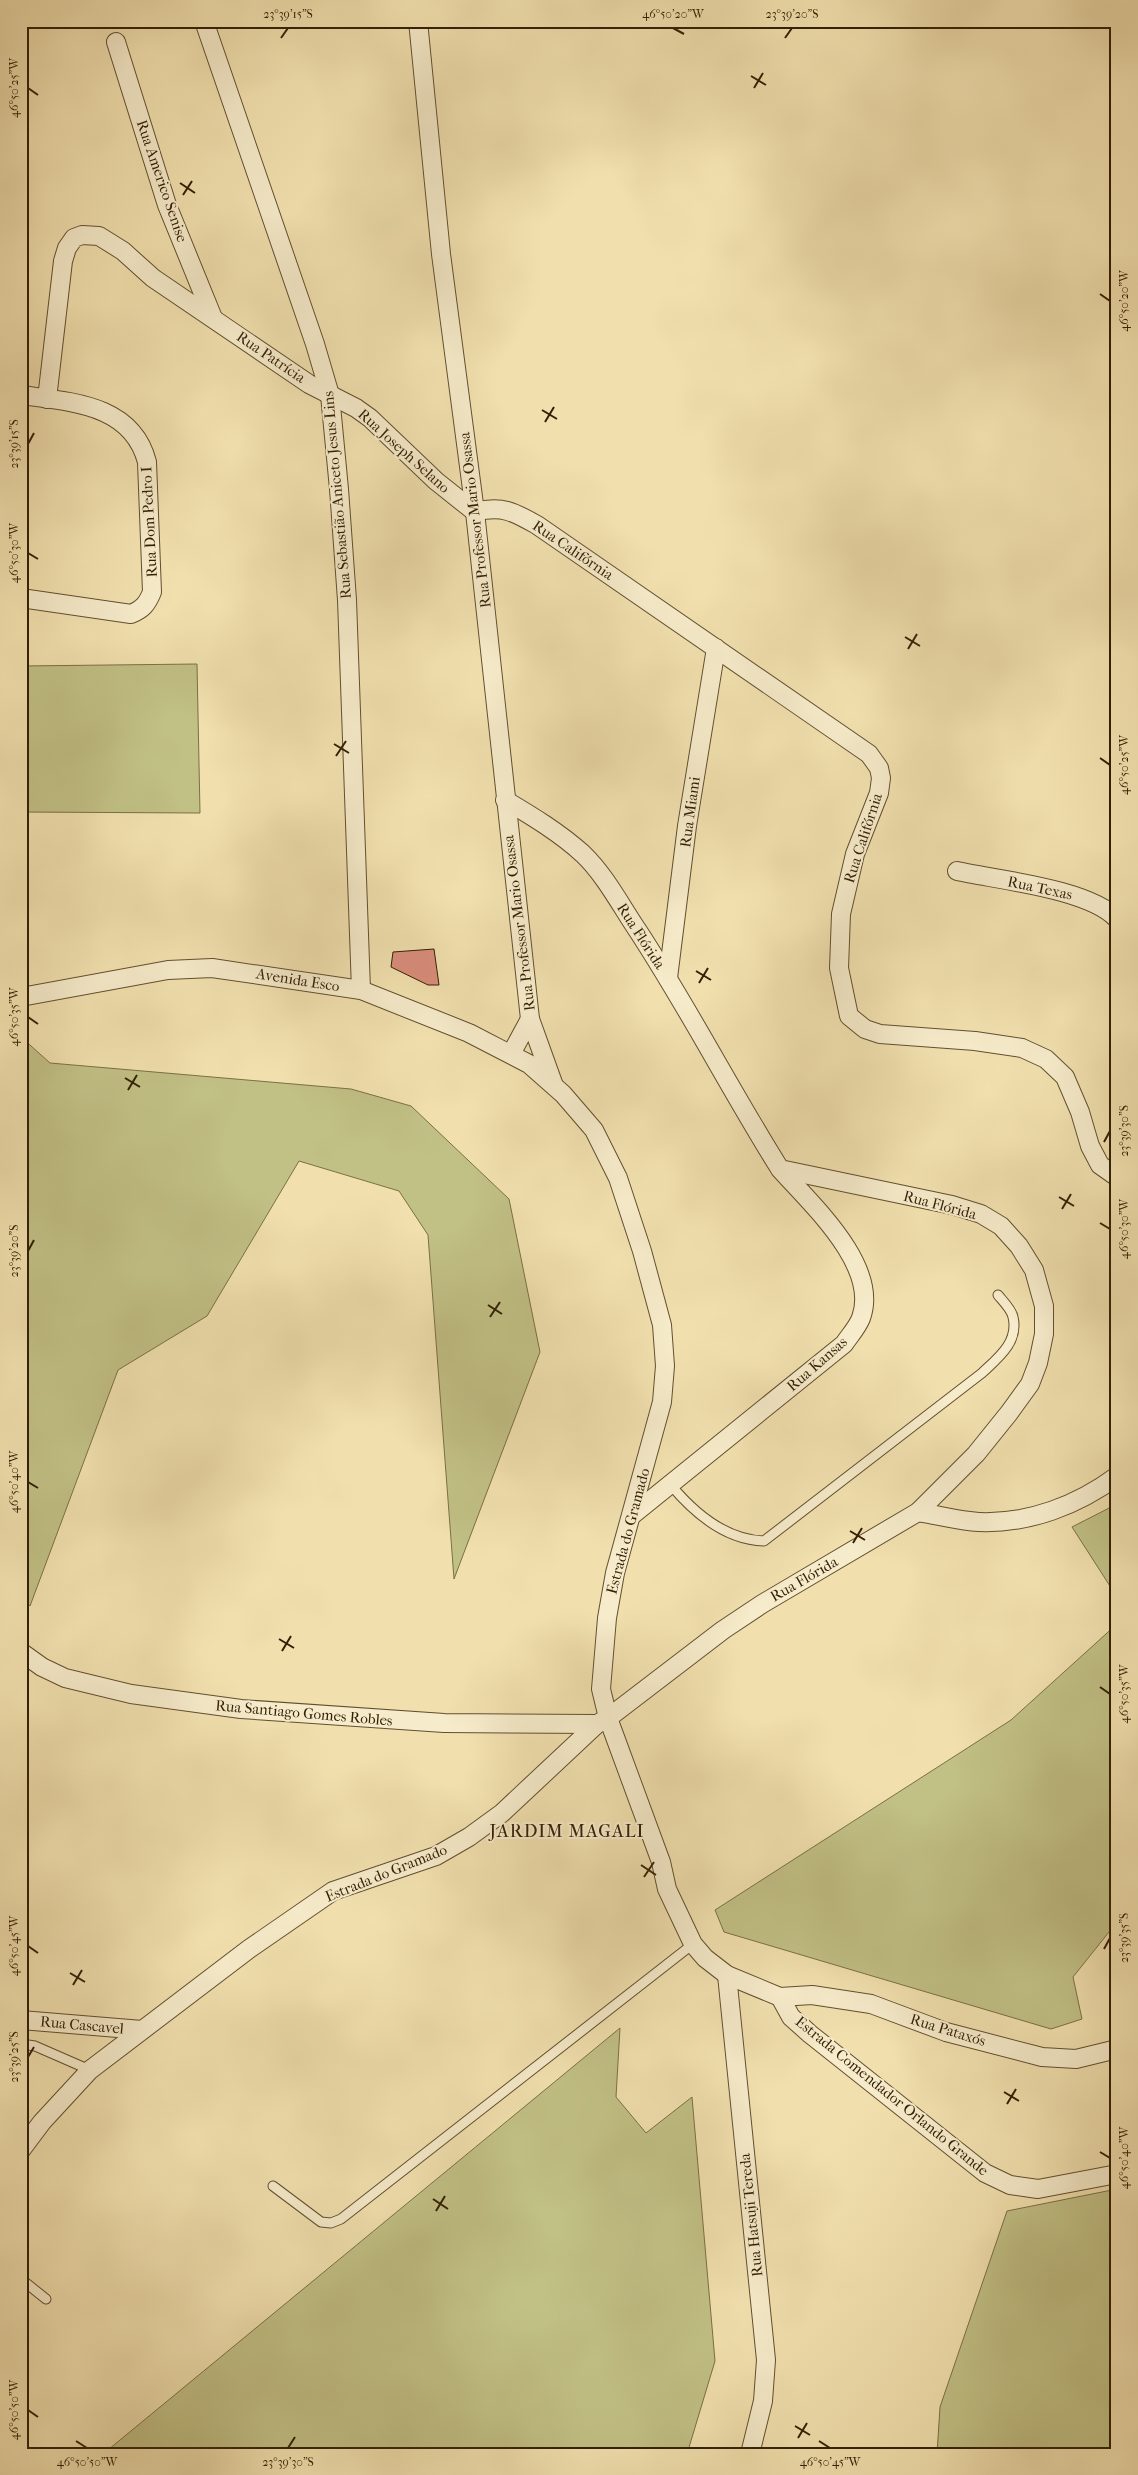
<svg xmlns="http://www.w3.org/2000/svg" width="1138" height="2475" viewBox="0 0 1138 2475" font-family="'IM FELL French Canon',serif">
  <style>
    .green { fill: #c1c085; stroke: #7a7045 }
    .building { fill: #da8e7d; stroke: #321f05 }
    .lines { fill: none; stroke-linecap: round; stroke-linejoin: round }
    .lane-casing { stroke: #624f2f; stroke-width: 11 }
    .street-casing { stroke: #624f2f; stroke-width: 20 }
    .lane { stroke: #f6ebca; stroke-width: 9 }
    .street { stroke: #f6ebca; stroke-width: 18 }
    .ticks { fill: none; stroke: #321f05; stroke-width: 2 }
    .labels { text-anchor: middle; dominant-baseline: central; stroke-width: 4; stroke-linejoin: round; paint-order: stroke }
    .street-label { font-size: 15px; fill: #321f05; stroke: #f6ebca }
    .quarter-label { font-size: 18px; letter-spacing: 1px; fill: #321f05; stroke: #f6ebca }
    .neatline { fill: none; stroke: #321f05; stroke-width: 2 }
    .ticks-label { font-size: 12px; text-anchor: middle; fill: #321f05 }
  </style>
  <rect width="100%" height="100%" fill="#f1e0ae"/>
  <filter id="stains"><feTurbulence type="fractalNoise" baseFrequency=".004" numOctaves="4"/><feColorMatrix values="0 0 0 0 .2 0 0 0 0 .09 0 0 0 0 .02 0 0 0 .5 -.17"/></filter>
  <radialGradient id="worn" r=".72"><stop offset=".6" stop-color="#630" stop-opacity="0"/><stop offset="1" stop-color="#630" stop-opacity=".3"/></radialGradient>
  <!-- green -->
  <g class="green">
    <polygon points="197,664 200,813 21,812 21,666"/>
    <polygon points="21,1037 50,1063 351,1089 411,1106 509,1199 540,1352 454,1579 428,1235 399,1191 299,1161 207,1316 118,1370 30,1606 21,1596"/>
    <polygon points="1117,1504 1117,1597 1072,1527"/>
    <polygon points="1117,1624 1117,1922 1073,1977 1082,2019 1051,2029 724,1932 715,1910 1011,1720"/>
    <polygon points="620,2028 616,2097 646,2133 692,2097 715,2361 687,2454 103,2454"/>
    <polygon points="1117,2189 1117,2454 937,2454 940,2407 1007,2211"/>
  </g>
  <!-- building -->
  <polygon class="building" points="434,949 439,985 428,985 391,967 393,952"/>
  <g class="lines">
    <!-- lane casing -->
    <g class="lane-casing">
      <g id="lane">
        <path d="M670,1484C694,1513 725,1540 764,1541L982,1373C998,1358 1019,1342 1013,1317C1012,1310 1003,1301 998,1295"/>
        <polyline points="21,2044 35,2046 90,2070"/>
        <polyline points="273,2186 321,2222 331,2223 341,2219 693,1944"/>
        <polyline points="21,2279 46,2299"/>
      </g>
    </g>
    <!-- street casing -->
    <g class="street-casing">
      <g id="street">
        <polyline points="204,21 315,344 330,395 339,489 347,600 361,990"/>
        <polyline points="418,21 441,254 475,512 530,1019 553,1083"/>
        <polyline points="116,42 167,205 213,318"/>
        <path d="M21,395C71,402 132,404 147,462L152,592C147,604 143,609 131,614L21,598"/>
        <polyline points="47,399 63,261 67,248 74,238 82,235 99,236 123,251 153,278 309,384 356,408 370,418 436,481 475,512"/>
        <path d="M475,512C502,505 514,512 537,525L869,754L879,768L881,778L879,793L855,854L841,914L839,968L849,1016L865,1029L880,1034L975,1041L1022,1048L1046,1059L1065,1077L1080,1112L1090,1146L1100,1165L1117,1177"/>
        <path d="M957,871C998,880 1090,889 1117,919"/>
        <polyline points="668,978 687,826 716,648"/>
        <polyline points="21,997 168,970 212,968 361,990 469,1033 529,1064 563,1094 594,1130 618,1178 642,1251 662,1325 665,1366 662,1402 615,1573 607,1618 601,1689 608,1718 661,1862 667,1889 693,1944 705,1958 727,1975 780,1997 791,2017 810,2034 985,2173 1010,2185 1038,2189 1117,2174"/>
        <polyline points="511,1054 530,1019"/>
        <path d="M918,1512C938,1515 959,1521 979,1522C1029,1524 1078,1505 1117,1476"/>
        <path d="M631,1516L844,1344C850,1335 857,1328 861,1318C880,1266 811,1204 780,1169"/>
        <polyline points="21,1652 42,1667 65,1678 131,1694 241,1709 444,1723 597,1724"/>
        <polyline points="727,1975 766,2360 763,2401 750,2454"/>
        <polyline points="780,1997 812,1995 871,2004 946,2032 1042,2057 1076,2059 1117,2049"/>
        <polyline points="21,2020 142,2030"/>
        <path d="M21,2150L42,2122L90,2070L249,1949L333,1891L436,1856L469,1837L502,1813L597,1724L608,1718L723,1630L762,1604L918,1512L976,1454L1009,1413L1030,1384L1038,1363L1044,1334V1306L1034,1270L1019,1246L1001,1226L981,1214L952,1205L780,1169C731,1091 689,1009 638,931C621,906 605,875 583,854C560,833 532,816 505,800"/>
      </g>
    </g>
    <!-- lane -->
    <use href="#lane" class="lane"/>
    <!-- street -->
    <use href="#street" class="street"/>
  </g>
  <!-- ticks -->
  <path class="ticks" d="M673,28L684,34M281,38L288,28M785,38L792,28M751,76L766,85M28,88L38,95M754,88L763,73M180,183L195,193M183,195L192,181M1100,294L1110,301M542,410L557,419M545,422L554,407M28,444L34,433M28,553L38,559M905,637L920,646M908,649L917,634M334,744L349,753M336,756L346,741M1100,758L1110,765M696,971L711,980M699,983L708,968M28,1017L38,1024M125,1078L140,1087M128,1090L137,1075M1104,1142L1110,1131M1059,1197L1074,1206M1062,1209L1071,1194M1100,1223L1110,1229M28,1251L34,1240M488,1305L502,1314M490,1317L500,1302M28,1482L38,1488M850,1531L865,1540M853,1543L862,1528M279,1639L294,1648M282,1651L291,1636M1100,1687L1110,1694M641,1865L656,1875M644,1877L654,1862M28,1946L38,1953M1104,1949L1110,1938M70,1973L85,1982M73,1985L82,1970M28,2057L34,2047M1004,2092L1019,2101M1007,2104L1016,2089M1100,2152L1110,2158M433,2199L448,2209M436,2211L445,2196M28,2410L38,2417M795,2426L810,2435M798,2438L807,2423M76,2441L87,2448M819,2441L830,2448M288,2448L295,2437"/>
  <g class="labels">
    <!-- street labels -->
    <g class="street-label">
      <text transform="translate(162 181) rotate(71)">Rua Americo Senise</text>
      <text transform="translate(271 357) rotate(34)">Rua Patrícia</text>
      <text transform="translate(404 451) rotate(42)">Rua Joseph Selano</text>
      <text transform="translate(337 495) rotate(-95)">Rua Sebastião Aniceto Jesus Lins</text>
      <text transform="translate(475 520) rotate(-97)">Rua Professor Mario Osassa</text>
      <text transform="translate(149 522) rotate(-93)">Rua Dom Pedro I</text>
      <text transform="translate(573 550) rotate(34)">Rua Califórnia</text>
      <text transform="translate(690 812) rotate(-82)">Rua Miami</text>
      <text transform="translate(863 838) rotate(-72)">Rua Califórnia</text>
      <text transform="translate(1040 888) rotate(12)">Rua Texas</text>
      <text transform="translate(519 923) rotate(-97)">Rua Professor Mario Osassa</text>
      <text transform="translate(641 936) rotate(57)">Rua Flórida</text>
      <text transform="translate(298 980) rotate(9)">Avenida Esco</text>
      <text transform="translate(940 1205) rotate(15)">Rua Flórida</text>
      <text transform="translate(817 1364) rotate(-41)">Rua Kansas</text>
      <text transform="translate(628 1531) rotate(-75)">Estrada do Gramado</text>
      <text transform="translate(804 1579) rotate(-30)">Rua Flórida</text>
      <text transform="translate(304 1713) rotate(5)">Rua Santiago Gomes Robles</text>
      <text transform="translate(386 1873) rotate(-22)">Estrada do Gramado</text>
      <text transform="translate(82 2025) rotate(5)">Rua Cascavel</text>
      <text transform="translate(948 2030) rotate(17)">Rua Pataxós</text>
      <text transform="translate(892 2096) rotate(39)">Estrada Comendador Orlando Grande</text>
      <text transform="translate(751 2215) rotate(-96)">Rua Hatsuji Tereda</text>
    </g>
    <!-- quarter labels -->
    <g class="quarter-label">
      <text x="567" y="1831">JARDIM MAGALI</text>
    </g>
  </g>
  <!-- margin -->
  <rect width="1138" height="2475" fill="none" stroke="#f1e0ae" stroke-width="55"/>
  <rect x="28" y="28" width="1082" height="2420" class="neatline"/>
  <g class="ticks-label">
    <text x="288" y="18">23°39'15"S</text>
    <text x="673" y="18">46°50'20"W</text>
    <text x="792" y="18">23°39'20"S</text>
    <text transform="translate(14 88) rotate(-90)" y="4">46°50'25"W</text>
    <text transform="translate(1124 301) rotate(-90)" y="4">46°50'20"W</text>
    <text transform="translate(14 444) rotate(-90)" y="4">23°39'15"S</text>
    <text transform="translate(14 553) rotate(-90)" y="4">46°50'30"W</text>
    <text transform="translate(1124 765) rotate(-90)" y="4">46°50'25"W</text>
    <text transform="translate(14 1017) rotate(-90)" y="4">46°50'35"W</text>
    <text transform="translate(1124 1131) rotate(-90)" y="4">23°39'30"S</text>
    <text transform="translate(1124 1229) rotate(-90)" y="4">46°50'30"W</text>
    <text transform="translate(14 1251) rotate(-90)" y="4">23°39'20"S</text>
    <text transform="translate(14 1482) rotate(-90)" y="4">46°50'40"W</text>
    <text transform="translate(1124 1694) rotate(-90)" y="4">46°50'35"W</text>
    <text transform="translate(1124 1938) rotate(-90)" y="4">23°39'35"S</text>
    <text transform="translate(14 1946) rotate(-90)" y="4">46°50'45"W</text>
    <text transform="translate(14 2057) rotate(-90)" y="4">23°39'25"S</text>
    <text transform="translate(1124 2158) rotate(-90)" y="4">46°50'40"W</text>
    <text transform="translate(14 2410) rotate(-90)" y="4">46°50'50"W</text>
    <text x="87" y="2466">46°50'50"W</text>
    <text x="288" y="2466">23°39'30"S</text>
    <text x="830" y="2466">46°50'45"W</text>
  </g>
  <rect width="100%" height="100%" filter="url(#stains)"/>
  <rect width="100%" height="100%" fill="url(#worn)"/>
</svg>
